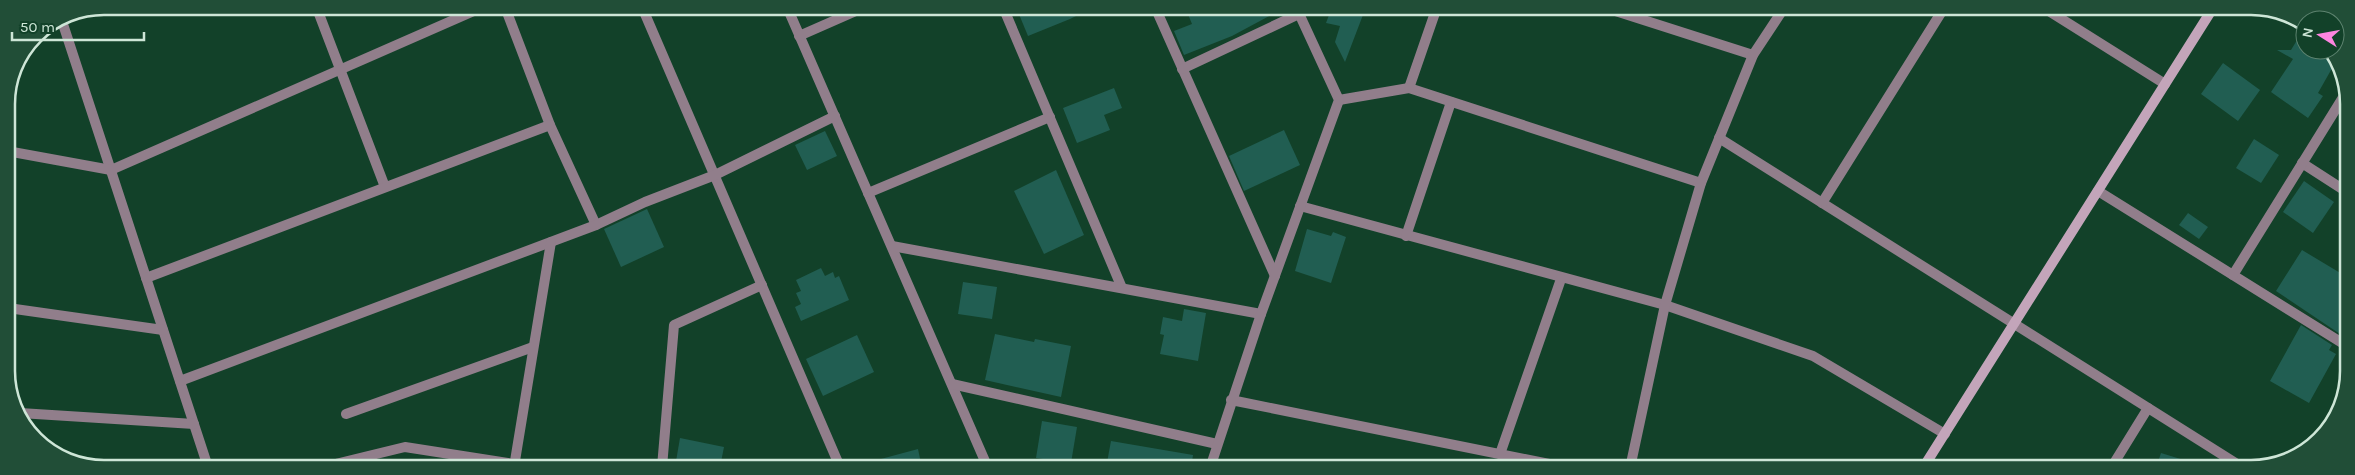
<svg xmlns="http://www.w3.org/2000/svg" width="2355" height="475" viewBox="0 0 2355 475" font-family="Karla,sans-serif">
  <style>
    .building { fill: #215e52 }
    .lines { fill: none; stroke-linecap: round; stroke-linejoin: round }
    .street { stroke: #917e8b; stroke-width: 10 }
    .secondary { stroke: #c3a5ba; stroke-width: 10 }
    .rim { fill: none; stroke: #cee6d7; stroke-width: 2.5 }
  </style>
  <rect width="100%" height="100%" fill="#124129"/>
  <!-- building -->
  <g class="building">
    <polygon points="1016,7 1094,7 1070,19 1028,36"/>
    <polygon points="1185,7 1286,7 1232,36 1184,55 1174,31 1192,24"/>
    <polygon points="1332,7 1366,7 1345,62 1335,42 1340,26 1326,23"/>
    <polygon points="2305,27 2305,50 2323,50 2331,54 2335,63 2318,93 2323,96 2308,118 2271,92 2293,59 2277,50 2291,50"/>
    <polygon points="2223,63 2260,90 2238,121 2201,94"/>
    <polygon points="1114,88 1122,108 1104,115 1110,130 1077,143 1063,108"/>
    <polygon points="1284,130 1300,165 1244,191 1229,156"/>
    <polygon points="825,131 837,156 807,170 795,145"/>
    <polygon points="2254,139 2279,155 2261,183 2236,168"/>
    <polygon points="1056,170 1084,235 1044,254 1014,191"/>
    <polygon points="2304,181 2334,202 2313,233 2283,212"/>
    <polygon points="647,209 664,247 621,267 604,229"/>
    <polygon points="2188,213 2208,227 2199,239 2179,225"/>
    <polygon points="1307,229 1331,236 1333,232 1346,237 1331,283 1295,271"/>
    <polygon points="2302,250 2347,277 2347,286 2339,302 2347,308 2347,324 2340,334 2276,291"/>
    <polygon points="821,268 825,276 833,272 835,278 839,276 849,300 801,321 795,307 801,304 796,293 801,291 796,280"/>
    <polygon points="963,282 997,287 992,319 958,314"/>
    <polygon points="1184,309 1206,313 1198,361 1160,354 1164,335 1160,334 1163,317 1182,321"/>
    <polygon points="2301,325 2332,345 2329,350 2336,354 2309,403 2270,381"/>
    <polygon points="995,334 1034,342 1035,339 1071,346 1061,397 985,380"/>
    <polygon points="857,335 874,372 823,396 806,359"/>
    <polygon points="1042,421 1077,427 1071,463 1036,458"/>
    <polygon points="680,438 724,447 720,467 675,467"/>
    <polygon points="1111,441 1193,455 1191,468 1106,468"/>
    <polygon points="918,449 922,468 867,468 866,463"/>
    <polygon points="2161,453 2200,465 2199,469 2156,468"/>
  </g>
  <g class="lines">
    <!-- street -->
    <g class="street">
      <polyline points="316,6 385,187"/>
      <polyline points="505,7 550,125 596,225"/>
      <polyline points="642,7 840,467"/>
      <polyline points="787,7 988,468"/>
      <polyline points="1003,7 1122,288"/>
      <polyline points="1155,7 1275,276"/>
      <polyline points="1606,8 1753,55"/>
      <polyline points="2044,8 2165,84"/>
      <polyline points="61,18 208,467"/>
      <polyline points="799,36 865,7"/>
      <polyline points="1182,69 1299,14"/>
      <polyline points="1409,88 1437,7"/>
      <polyline points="1339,100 1409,88 1701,183"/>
      <polyline points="1719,138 2245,469"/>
      <polyline points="7,151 111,170 483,7"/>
      <polyline points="2302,163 2347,192"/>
      <polyline points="2098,191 2347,346"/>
      <polyline points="868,193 1050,117"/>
      <polyline points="1822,203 1944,8"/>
      <polyline points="1300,206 1665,305 1813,356 1945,434"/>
      <polyline points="1406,236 1451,102"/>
      <polyline points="892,246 1261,314"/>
      <polyline points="2233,275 2347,91"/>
      <polyline points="146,278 550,125"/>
      <polyline points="8,308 163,330"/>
      <polyline points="180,381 596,225 645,202 715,175 835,116"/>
      <polyline points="952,384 1217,444"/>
      <polyline points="1231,400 1569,468"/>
      <polyline points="20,413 194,424"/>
      <polyline points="346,414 533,347"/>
      <polyline points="1500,454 1561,279"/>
      <polyline points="85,467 90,467"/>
      <polyline points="323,467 405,447 533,467"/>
      <polyline points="514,467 551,242"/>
      <polyline points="662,467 674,325 762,285"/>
      <polyline points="1210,468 1261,314 1339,100 1296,7"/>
      <polyline points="1630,468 1665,305 1701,183 1753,55 1784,8"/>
      <polyline points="2111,468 2148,408"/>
    </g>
    <!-- secondary -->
    <polyline class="secondary" points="1923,468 2213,8"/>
  </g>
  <!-- crop -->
  <path d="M0 0H2355V475H0ZM104 15H2251A89 89 0 0 1 2340 104V371A89 89 0 0 1 2251 460H104A89 89 0 0 1 15 371V104A89 89 0 0 1 104 15Z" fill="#214e37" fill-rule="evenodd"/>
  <path class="rim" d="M104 15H2251A89 89 0 0 1 2340 104V371A89 89 0 0 1 2251 460H104A89 89 0 0 1 15 371V104A89 89 0 0 1 104 15Z"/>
  <!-- north arrow -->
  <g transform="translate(2320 35) rotate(281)"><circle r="24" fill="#124129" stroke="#5d836f"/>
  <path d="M0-4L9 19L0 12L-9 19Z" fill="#fe85e0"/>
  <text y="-8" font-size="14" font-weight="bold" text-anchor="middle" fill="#cee6d7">N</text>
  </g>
  <!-- scale -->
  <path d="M12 32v8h132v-8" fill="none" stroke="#cee6d7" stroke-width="2.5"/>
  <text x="20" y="32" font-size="15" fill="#cee6d7" stroke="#124129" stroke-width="4" paint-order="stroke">50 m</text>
</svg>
